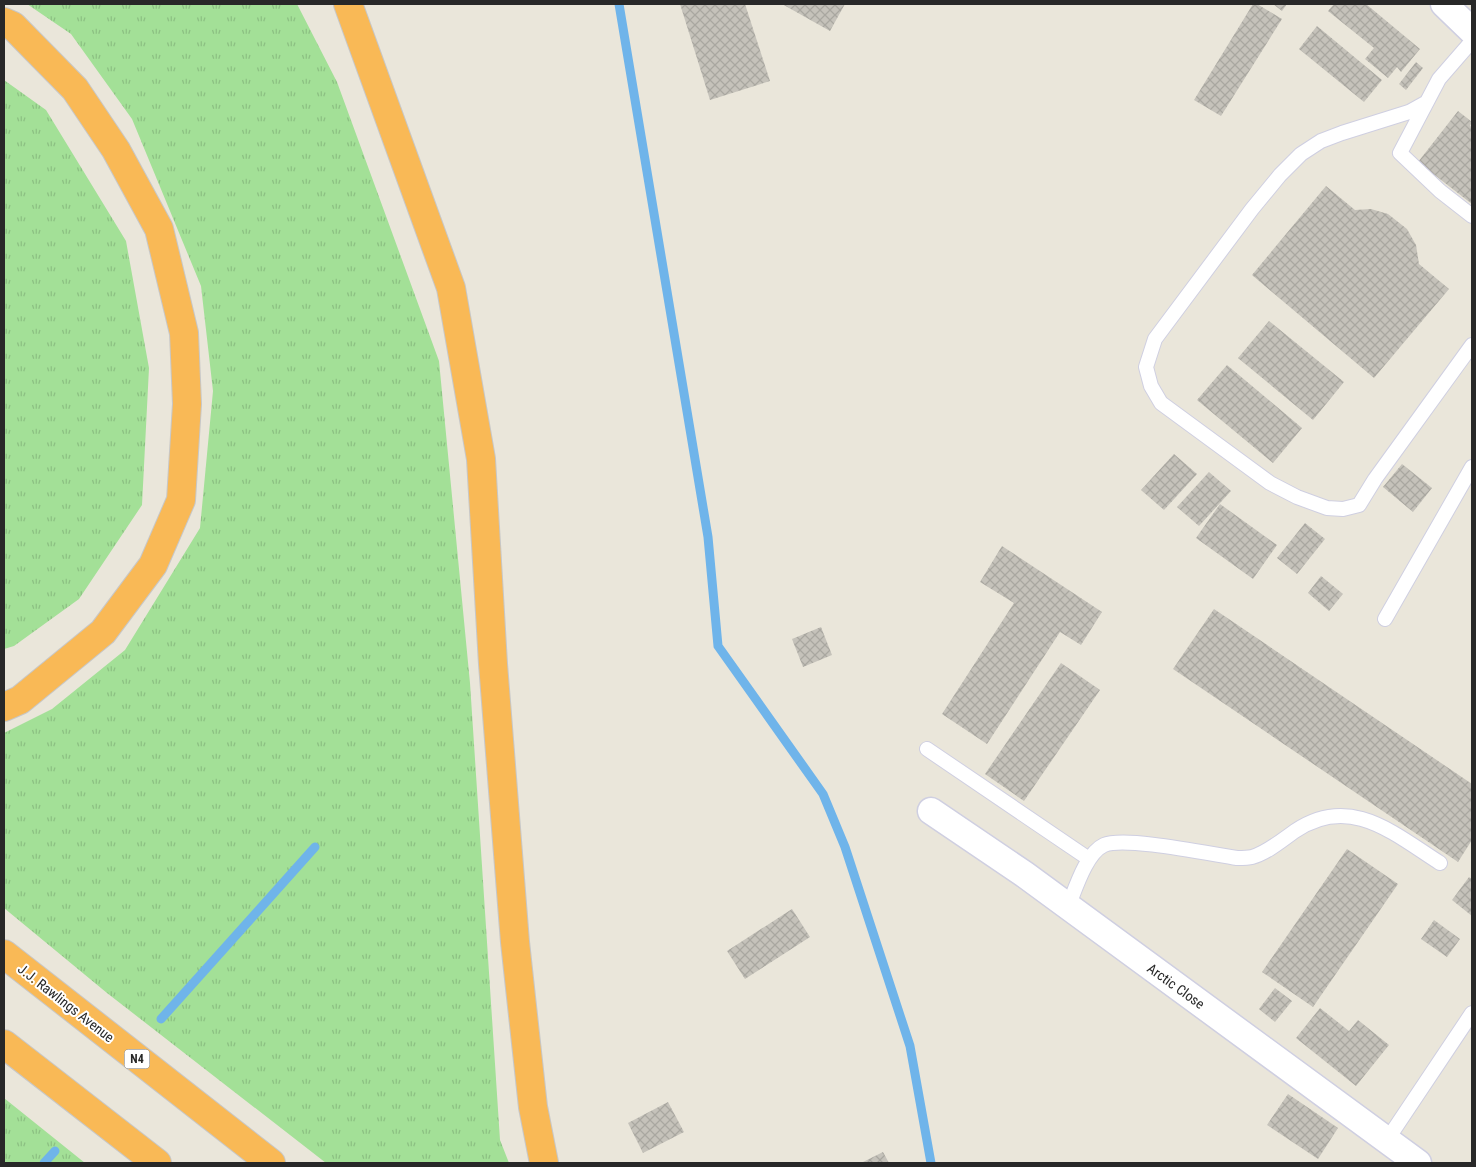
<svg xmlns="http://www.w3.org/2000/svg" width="1476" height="1167" font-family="'Roboto Condensed',sans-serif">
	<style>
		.grass { fill: url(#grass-tufts) }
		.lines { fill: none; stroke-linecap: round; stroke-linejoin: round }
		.stream { stroke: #6fb4ea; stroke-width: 9 }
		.building { fill: url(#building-cross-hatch) }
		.lane-casing { stroke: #cfcfe1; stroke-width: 16 }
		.street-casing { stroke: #cfcfe1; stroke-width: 29 }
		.highway-casing { stroke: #c7c7c7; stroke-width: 30 }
		.lane { stroke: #fff; stroke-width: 14 }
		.street { stroke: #fff; stroke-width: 26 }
		.highway { stroke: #f9b956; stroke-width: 28 }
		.labels { text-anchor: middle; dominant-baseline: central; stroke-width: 4; stroke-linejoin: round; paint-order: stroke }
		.shield { fill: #fff; stroke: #686868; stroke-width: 1 }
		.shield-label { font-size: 12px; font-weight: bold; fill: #282828 }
		.street-label { font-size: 14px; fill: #282828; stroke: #fff }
	</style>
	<defs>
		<pattern id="grass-tufts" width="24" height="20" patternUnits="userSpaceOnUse" patternTransform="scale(1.25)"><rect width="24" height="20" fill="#a3e097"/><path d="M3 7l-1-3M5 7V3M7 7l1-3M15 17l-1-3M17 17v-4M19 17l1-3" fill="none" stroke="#8cc082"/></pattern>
		<pattern id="building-cross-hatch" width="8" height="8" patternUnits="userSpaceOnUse" patternTransform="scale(1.25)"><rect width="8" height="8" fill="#c5c2ba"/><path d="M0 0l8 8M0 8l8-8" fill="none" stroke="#a9a7a0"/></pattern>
	</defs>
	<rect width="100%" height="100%" fill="#eae6da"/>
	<path class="grass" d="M 27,4 L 297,4 L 337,82 L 439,361 L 470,683 L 500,1140 L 509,1163 L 326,1163 L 107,993 L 4,908 L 4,733 L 52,709 L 125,650 L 200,528 L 213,391 L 201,286 L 132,119 L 71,34 Z
		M 4,80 L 46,110 L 126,241 L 149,368 L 142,505 L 79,599 L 14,646 L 4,649 Z
		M 4,1098 L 85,1163 L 4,1163 Z"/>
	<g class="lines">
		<path class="stream" d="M 619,4 L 708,537 L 718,646 L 823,794 L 845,847 L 910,1046 L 931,1163
			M 161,1019 L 315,847
			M 44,1163 L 55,1151"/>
	</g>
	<path class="building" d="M 680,4 L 745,4 L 770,81 L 710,100 Z
		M 782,4 L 845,4 L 830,31 Z
		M 1253,4 L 1257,4 L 1282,19 L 1221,116 L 1194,100 Z
		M 1273,4 L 1287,4 L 1282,11 Z
		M 1334,4 L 1366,4 L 1420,49 L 1401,72 L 1397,67 L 1388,78 L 1365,59 L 1374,48 L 1328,11 Z
		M 1317,26 L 1382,80 L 1364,102 L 1299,49 Z
		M 1416,62 L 1423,68 L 1406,90 L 1399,84 Z
		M 1458,111 L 1472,122 L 1470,126 L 1472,127 L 1472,204 L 1418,162 Z
		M 1326,186 L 1355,210 L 1371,209 L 1388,214 L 1407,229 L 1416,245 L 1419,264 L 1449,289 L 1374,378 L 1252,275 Z
		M 1269,321 L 1344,382 L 1313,420 L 1238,358 Z
		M 1227,365 L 1302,428 L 1273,463 L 1197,400 Z
		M 1174,454 L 1197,474 L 1164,510 L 1141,490 Z
		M 1402,464 L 1432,488 L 1413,512 L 1383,487 Z
		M 1209,472 L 1231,491 L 1199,526 L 1177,507 Z
		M 1220,504 L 1277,545 L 1253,579 L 1196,538 Z
		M 1305,523 L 1325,539 L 1297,574 L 1277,558 Z
		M 1002,546 L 1102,612 L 1081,645 L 1060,632 L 987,744 L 942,714 L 1014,603 L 980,582 Z
		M 1321,576 L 1343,594 L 1329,611 L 1308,593 Z
		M 1214,609 L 1472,784 L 1472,840 L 1458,862 L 1173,669 Z
		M 821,627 L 832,655 L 803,667 L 792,639 Z
		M 1061,663 L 1100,690 L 1024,801 L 985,774 Z
		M 1347,849 L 1398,884 L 1313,1007 L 1262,972 Z
		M 1469,877 L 1472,879 L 1472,916 L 1452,900 Z
		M 792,909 L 810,937 L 745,979 L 727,951 Z
		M 1434,920 L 1460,939 L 1447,957 L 1421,939 Z
		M 1275,988 L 1292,1001 L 1275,1022 L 1259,1009 Z
		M 1320,1008 L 1349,1031 L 1358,1020 L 1389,1045 L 1356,1086 L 1296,1038 Z
		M 1288,1094 L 1338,1128 L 1318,1159 L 1267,1125 Z
		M 668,1102 L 684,1132 L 643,1153 L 628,1123 Z
		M 883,1152 L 889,1163 L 861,1163 Z"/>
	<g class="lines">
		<g class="lane-casing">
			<path id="lane" d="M 1472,41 L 1439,79 L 1400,153 L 1440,191 L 1472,216
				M 1427,102 L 1409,112 L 1342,133 L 1321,141 L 1301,154 L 1280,175 L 1252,209 L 1155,339 L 1146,367 L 1151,386 L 1161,403 L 1270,483 L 1297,497 L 1327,508 L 1343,509 L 1359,505 L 1375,479 L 1472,345
				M 1385,619 L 1472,467
				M 927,749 L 1089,859
				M 1068,907 C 1075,890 1086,853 1104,845 C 1125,836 1210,854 1237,858 C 1242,858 1248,858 1252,857 C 1267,853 1282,840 1295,831 C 1350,794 1393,833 1440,863
				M 1387,1140 L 1472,1013"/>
		</g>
		<g class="street-casing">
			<path id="street" d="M 1444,4 L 1472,31
				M 931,811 L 1024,874 L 1418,1163"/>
		</g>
		<g class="highway-casing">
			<path id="highway" d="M 348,4 L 451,288 L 481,459 L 493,664 L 515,942 L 533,1107 L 544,1163
				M 4,22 L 13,26 L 75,89 L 116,150 L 159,229 L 184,333 L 187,404 L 181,500 L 153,565 L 103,632 L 20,700 L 4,707
				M 4,954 L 271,1163
				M 4,1044 L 157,1163"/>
		</g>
		<use href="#lane" class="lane"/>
		<use href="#street" class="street"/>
		<use href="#highway" class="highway"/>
	</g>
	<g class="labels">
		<rect class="shield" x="124.5" y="1049.5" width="25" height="19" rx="4"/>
		<g class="shield-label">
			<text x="137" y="1059">N4</text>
		</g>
		<g class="street-label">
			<text transform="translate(1176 986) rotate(36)">Arctic Close</text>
			<text transform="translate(66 1003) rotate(38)">J.J. Rawlings Avenue</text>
		</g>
	</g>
	<rect width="1476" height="1167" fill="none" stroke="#282828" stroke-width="10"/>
</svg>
